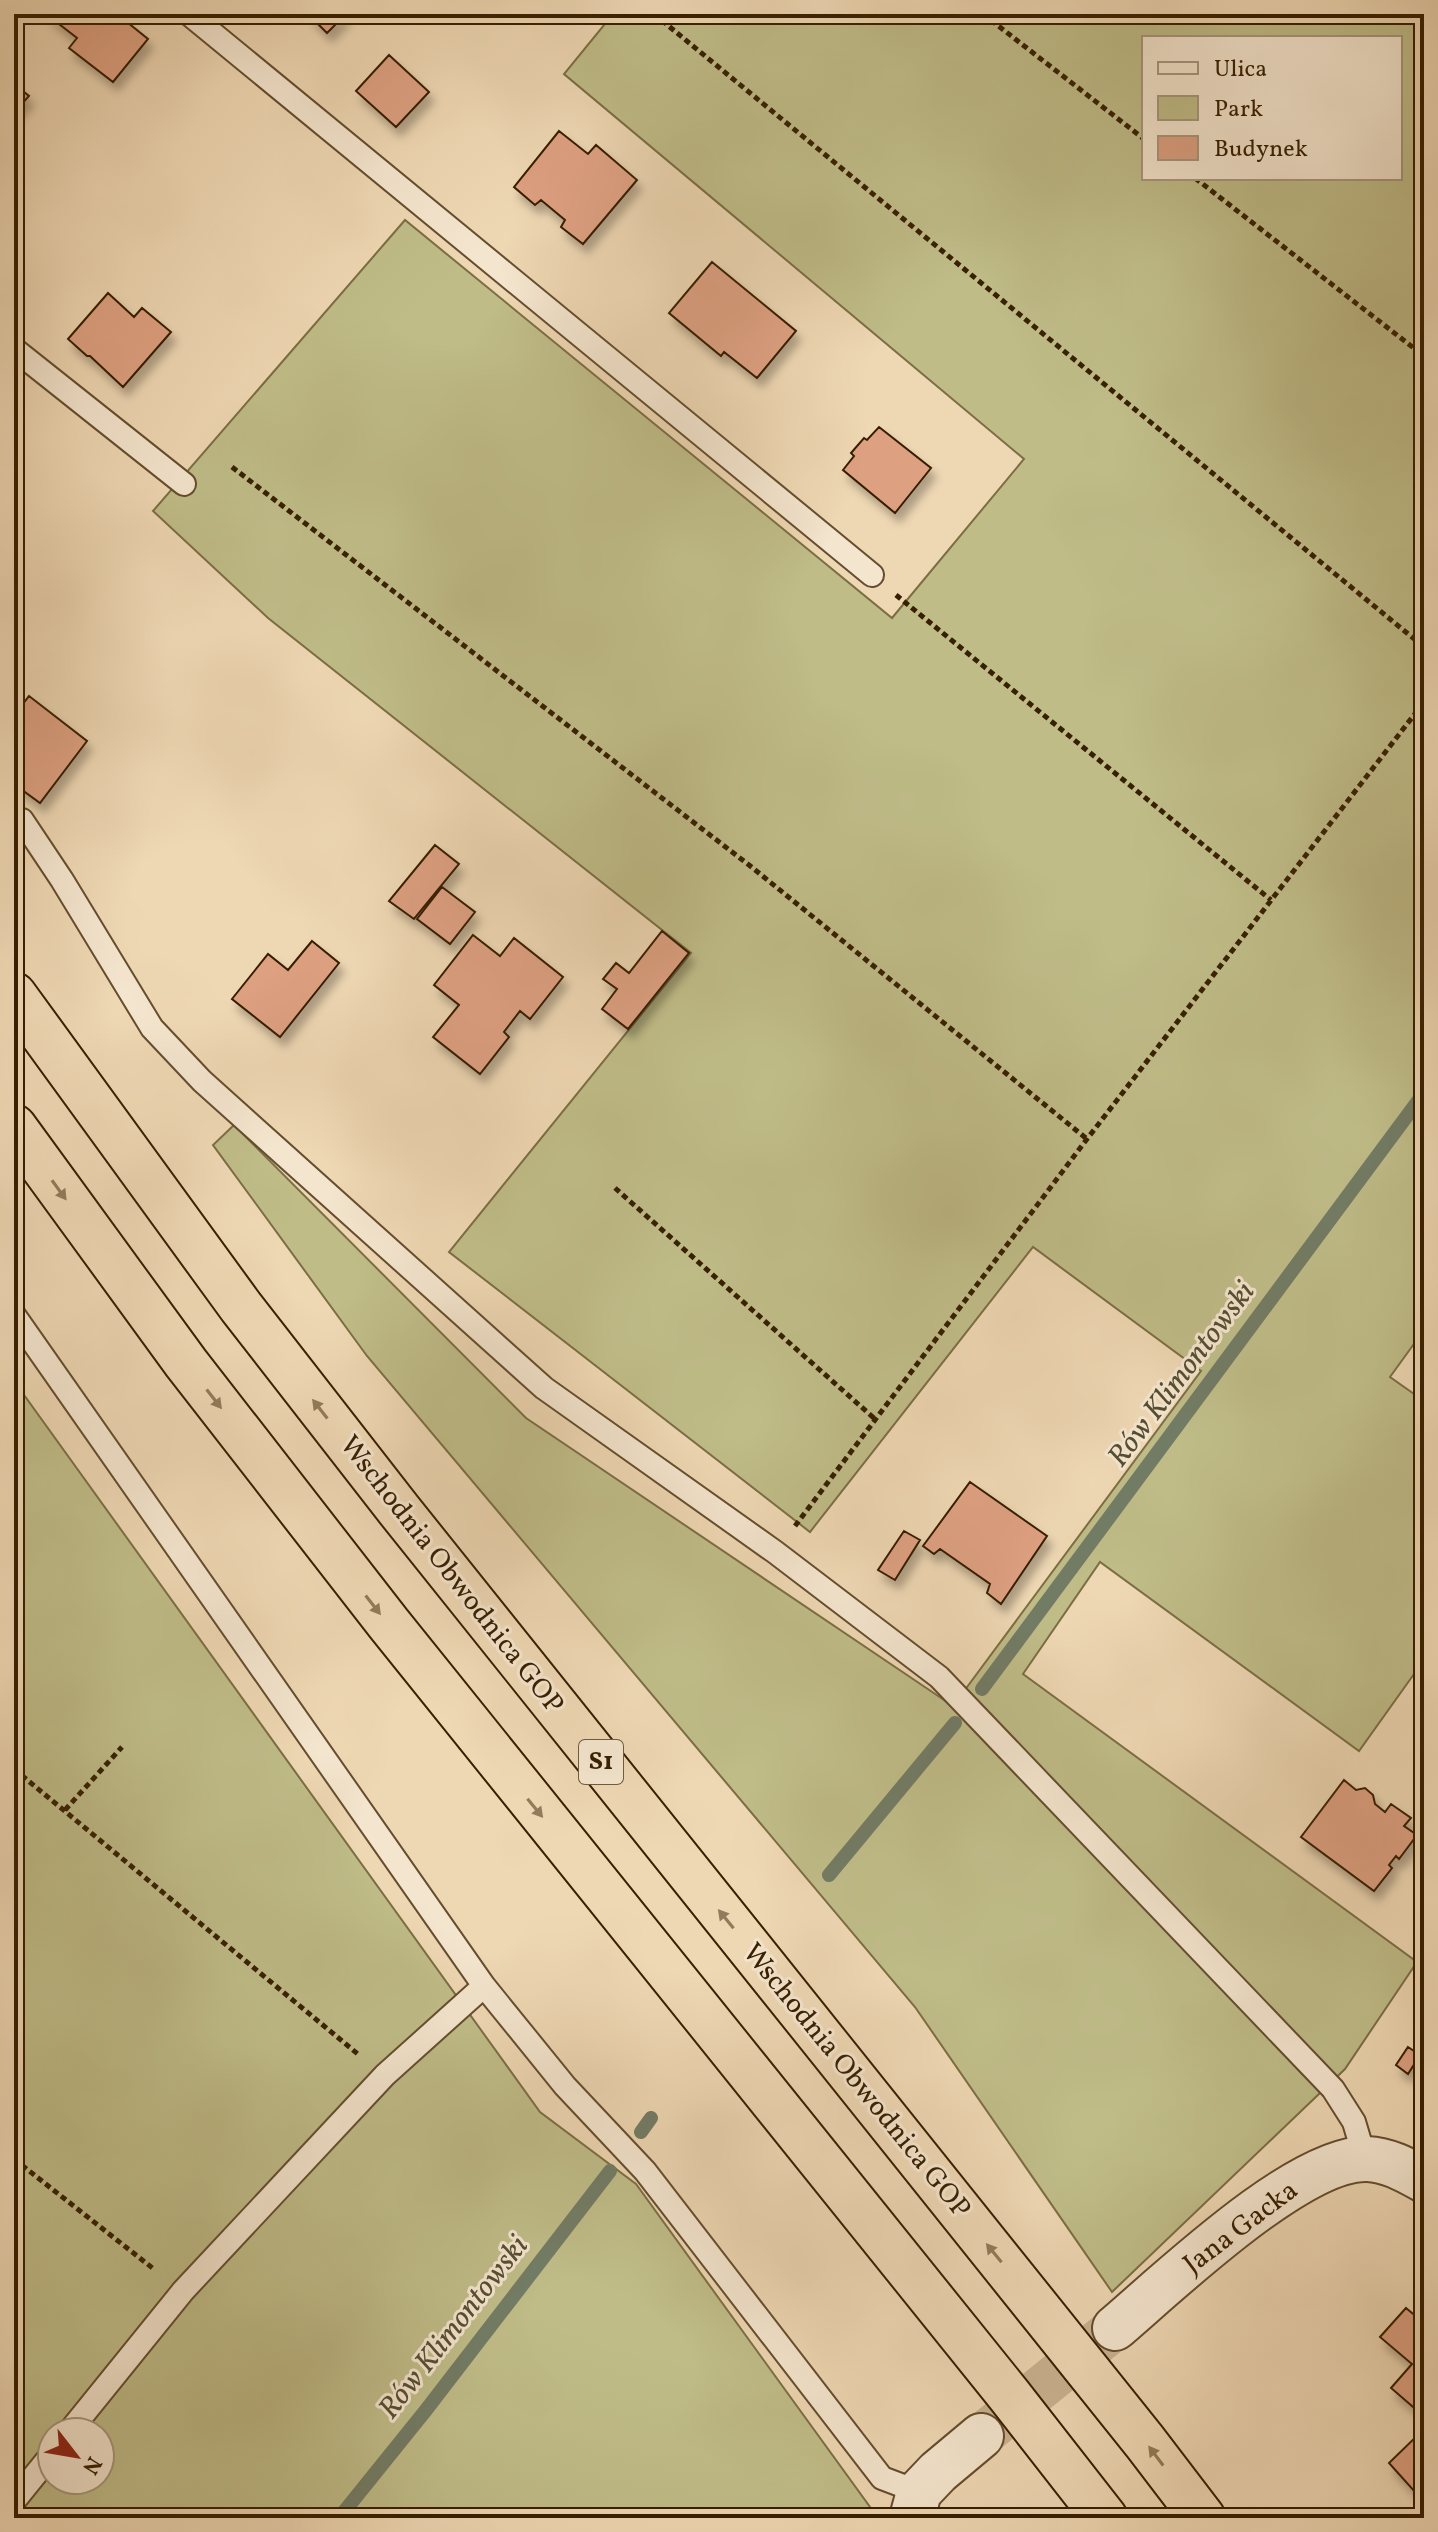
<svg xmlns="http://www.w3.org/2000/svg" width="1438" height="2532" font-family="Vollkorn,serif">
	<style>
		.green { fill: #bfbc88; stroke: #7b6e44; stroke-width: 2; fill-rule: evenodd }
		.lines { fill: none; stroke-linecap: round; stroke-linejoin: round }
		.stream { stroke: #727c65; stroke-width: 14 }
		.building { fill: #dda081; stroke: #371f00; stroke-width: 2; filter: url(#shadow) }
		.minor-tunnel { stroke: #c9b28f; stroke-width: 44; stroke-dasharray: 44 22; stroke-linecap: butt }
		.service-casing { stroke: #654d2d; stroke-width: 26 }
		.minor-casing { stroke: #654d2d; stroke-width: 48 }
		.motorway-casing { stroke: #371f00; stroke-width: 48 }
		.path { stroke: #371f00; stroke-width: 5; stroke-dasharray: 6 4; stroke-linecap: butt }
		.service { stroke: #f4e5ce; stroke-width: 22 }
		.minor { stroke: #f4e5ce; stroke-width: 44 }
		.motorway { stroke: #eed7b3; stroke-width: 44 }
		.oneway { fill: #927b5a }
		.labels { text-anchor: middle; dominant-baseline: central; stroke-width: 6; stroke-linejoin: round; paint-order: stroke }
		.shield { fill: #f4e5ce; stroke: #705a3e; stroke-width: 2 }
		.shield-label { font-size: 26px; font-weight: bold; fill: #371f00 }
		.street-label { font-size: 28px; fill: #371f00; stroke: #f4e5ce }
		.water-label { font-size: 30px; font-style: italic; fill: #554e33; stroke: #f4e5ce }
	</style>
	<defs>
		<filter id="shadow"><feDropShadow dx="5" dy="9" stdDeviation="4" flood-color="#0004"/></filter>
	</defs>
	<rect width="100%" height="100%" fill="#eed7b3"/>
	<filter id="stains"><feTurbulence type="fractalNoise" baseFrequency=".0025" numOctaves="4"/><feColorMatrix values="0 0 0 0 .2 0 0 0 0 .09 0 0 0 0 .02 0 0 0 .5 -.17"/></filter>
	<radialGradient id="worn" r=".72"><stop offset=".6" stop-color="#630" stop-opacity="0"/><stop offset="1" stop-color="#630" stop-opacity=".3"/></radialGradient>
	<path class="green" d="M 613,14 L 1424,14 L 1424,1330 L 1390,1377 L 1424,1401 L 1424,1660 L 1359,1751 L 1100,1562 L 1023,1674 L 1417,1962 L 1345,2069 L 1112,2292 L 915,2007 L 367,1356 L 213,1145 L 234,1125 L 526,1418 L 953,1706 L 1201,1371 L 1033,1247 L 810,1532 L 449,1252 L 691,953 L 268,618 L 153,511 L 405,220 L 892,618 L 1024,459 L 564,74 ZM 1144,38 L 1400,38 L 1400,178 L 1144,178 Z
		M 14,1381 L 540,2112 L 636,2184 L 878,2518 L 14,2518 ZM 52,2432 L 100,2432 L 100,2480 L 52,2480 Z"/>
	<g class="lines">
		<path class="stream" d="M 982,1689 L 1424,1093
			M 829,1875 L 955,1723
			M 641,2132 L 651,2118
			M 339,2518 L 426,2410 L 610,2171"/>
	</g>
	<path class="building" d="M 46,14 L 117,14 L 148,39 L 113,82 L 69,48 L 77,38 Z
		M 308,14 L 346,14 L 327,33 Z
		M 389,55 L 429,92 L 396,127 L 356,91 Z
		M 14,84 L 29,96 L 14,113 Z
		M 559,131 L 588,154 L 596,145 L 637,180 L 583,244 L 561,227 L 565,220 L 541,200 L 535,205 L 514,187 Z
		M 712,262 L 796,331 L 757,378 L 724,352 L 721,356 L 669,313 Z
		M 108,293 L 134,317 L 142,308 L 171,332 L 123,387 L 90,356 L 87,356 L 68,339 Z
		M 879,427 L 931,468 L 895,513 L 843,470 L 854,456 L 851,453 L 864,438 L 867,440 Z
		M 29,696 L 87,741 L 40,803 L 14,784 L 14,716 Z
		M 435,845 L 459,864 L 414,919 L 389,901 Z
		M 442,887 L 475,912 L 450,944 L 417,919 Z
		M 662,931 L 689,953 L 628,1029 L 602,1009 L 617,989 L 603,979 L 616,963 L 629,973 Z
		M 473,935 L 500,956 L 514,938 L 563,977 L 530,1019 L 520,1011 L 504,1032 L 509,1037 L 480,1074 L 433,1037 L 459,1005 L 434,985 Z
		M 312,941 L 339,963 L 280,1037 L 232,999 L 268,954 L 288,970 Z
		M 970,1482 L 1047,1536 L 1001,1604 L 987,1593 L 990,1584 L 940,1549 L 934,1554 L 923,1546 Z
		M 904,1531 L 920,1540 L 895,1580 L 878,1570 Z
		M 1424,1652 L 1424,1672 L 1415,1667 Z
		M 1344,1780 L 1356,1790 L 1365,1788 L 1373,1795 L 1375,1804 L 1385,1812 L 1391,1804 L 1411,1818 L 1404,1826 L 1417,1835 L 1399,1859 L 1396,1856 L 1389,1865 L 1392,1868 L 1374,1891 L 1301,1837 Z
		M 1408,2047 L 1420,2055 L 1408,2074 L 1396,2065 Z
		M 1406,2308 L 1424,2323 L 1424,2406 L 1419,2412 L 1391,2388 L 1412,2364 L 1380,2337 Z
		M 1424,2429 L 1424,2502 L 1389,2463 Z"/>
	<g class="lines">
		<path class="minor-tunnel" d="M 981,2436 L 1115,2328"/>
		<g class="service-casing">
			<path id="service" d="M 189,14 L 872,575
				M 14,349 L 184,484
				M 22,820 L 62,880 L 152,1028 L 202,1081 L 544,1388 L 775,1552 L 939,1677 L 1333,2089 L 1354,2122 L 1365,2159
				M 14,1315 L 484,1986 L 565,2086 L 645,2171 L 882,2478 L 919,2492
				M 69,2432 L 183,2291 L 385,2075 L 484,1986
				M 14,2501 L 52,2454"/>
		</g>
		<g class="minor-casing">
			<path id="minor" d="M 1115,2328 C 1168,2283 1299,2157 1367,2159 C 1389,2160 1406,2170 1424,2180
				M 912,2518 L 919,2492 L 938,2472 L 981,2436"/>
		</g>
		<g class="motorway-casing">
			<path id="motorway" d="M 14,995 L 241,1307 L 399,1510 L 1145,2442 L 1203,2518
				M 14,1127 L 186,1363 L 389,1624 L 1009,2395 L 1105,2518"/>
		</g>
		<path class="path" d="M 654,14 L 1424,647
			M 983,14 L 1144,139
			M 1195,178 L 1424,356
			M 232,467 L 749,865 L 1087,1139
			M 896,595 L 1271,900
			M 615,1188 L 875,1419
			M 795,1526 L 1087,1139 L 1424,702
			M 14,1769 L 359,2055
			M 65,1810 L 122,1747
			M 14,2159 L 155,2270"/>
		<use href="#service" class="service"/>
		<use href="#minor" class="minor"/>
		<use href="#motorway" class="motorway"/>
	</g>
	<defs><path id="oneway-solid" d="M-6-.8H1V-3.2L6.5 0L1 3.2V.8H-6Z" transform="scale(2)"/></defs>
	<g class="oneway">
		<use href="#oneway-solid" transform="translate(59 1190) rotate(54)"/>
		<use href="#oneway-solid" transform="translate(214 1399) rotate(52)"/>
		<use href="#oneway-solid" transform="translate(320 1409) rotate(-128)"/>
		<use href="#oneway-solid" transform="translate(373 1605) rotate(52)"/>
		<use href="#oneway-solid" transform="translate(535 1808) rotate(51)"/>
		<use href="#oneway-solid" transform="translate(726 1919) rotate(-129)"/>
		<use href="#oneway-solid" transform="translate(994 2253) rotate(-129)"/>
		<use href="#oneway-solid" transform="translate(1156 2456) rotate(-127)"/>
	</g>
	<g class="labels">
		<rect class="shield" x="579" y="1740" width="44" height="44" rx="6"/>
		<g class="shield-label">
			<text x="601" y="1762">S1</text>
		</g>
		<g class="street-label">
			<text transform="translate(451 1575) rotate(52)">Wschodnia Obwodnica GOP</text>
			<text transform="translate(856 2081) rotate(51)">Wschodnia Obwodnica GOP</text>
			<text transform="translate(1241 2228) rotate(-37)">Jana Gacka</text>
		</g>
		<g class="water-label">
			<text transform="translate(1182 1375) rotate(-53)">Rów Klimontowski</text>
			<text transform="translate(454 2328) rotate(-52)">Rów Klimontowski</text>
		</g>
	</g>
	<rect width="1438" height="2532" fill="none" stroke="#eed7b3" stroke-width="48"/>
	<rect x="16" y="16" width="1406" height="2500" fill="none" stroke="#371f00" stroke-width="4"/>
	<rect x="24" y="24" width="1390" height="2484" fill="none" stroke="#371f00" stroke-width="2"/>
	<rect x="1142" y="36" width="260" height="144" fill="#f4e5ce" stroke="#a8967c" stroke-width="2"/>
	<rect x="1158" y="62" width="40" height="12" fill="#f4e5ce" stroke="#a8967c" stroke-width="2"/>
	<text x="1214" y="76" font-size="24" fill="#371f00">Ulica</text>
	<rect x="1158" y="96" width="40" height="24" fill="#bfbc88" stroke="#a8967c" stroke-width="2"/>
	<text x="1214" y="116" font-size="24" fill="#371f00">Park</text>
	<rect x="1158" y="136" width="40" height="24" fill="#dda081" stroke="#a8967c" stroke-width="2"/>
	<text x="1214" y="156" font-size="24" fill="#371f00">Budynek</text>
	<g transform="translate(76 2456) rotate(121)"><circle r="38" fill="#f4e5ce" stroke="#a8967c" stroke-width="2"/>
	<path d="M0-6L14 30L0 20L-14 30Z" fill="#8f2418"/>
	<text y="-12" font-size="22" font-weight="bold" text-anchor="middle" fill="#371f00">N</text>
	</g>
	<rect width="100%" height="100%" filter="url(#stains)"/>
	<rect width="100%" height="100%" fill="url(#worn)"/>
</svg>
